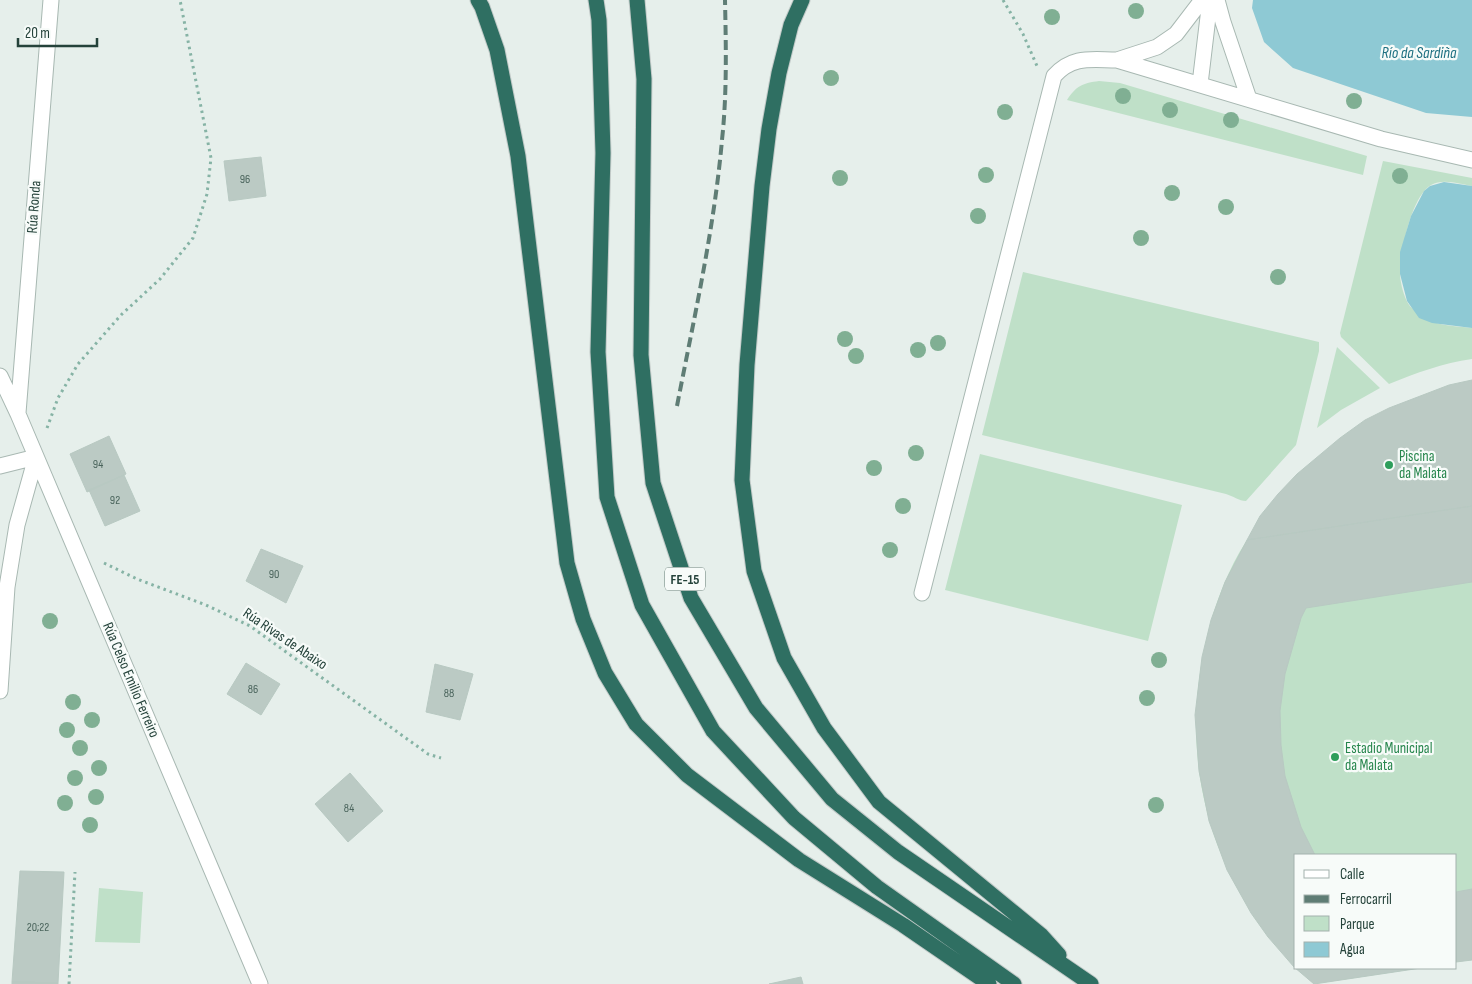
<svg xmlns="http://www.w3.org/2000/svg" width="1472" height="984" font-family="'Sofia Sans Condensed',sans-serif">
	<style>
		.green { fill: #bfe0c8 }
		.water { fill: #8ec9d4 }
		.building { fill: #bbcac4; stroke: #b8c9c2 }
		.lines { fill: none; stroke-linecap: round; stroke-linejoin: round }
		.minor-casing { stroke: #a8b8b2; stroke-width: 17 }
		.highway-casing { stroke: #c2cac8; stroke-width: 17 }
		.path { stroke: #86b3a5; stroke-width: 3; stroke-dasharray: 2.5 4; stroke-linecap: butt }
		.minor { stroke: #fff; stroke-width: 15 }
		.highway { stroke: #2f6f62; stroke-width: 15 }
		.rail { stroke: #5f7d75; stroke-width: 4; stroke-dasharray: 10 5; stroke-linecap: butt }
		.tree { fill: #80af93 }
		.leisure-dot { fill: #2e9e5b; stroke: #f7fbf9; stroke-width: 2 }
		.labels { text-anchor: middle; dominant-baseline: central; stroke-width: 4.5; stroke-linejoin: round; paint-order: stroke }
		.number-label { font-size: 12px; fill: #4a645c }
		.shield { fill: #f7fbf9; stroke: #637a73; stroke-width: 1 }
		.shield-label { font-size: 14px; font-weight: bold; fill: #24423a }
		.street-label { font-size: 15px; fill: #24423a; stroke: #f7fbf9 }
		.leisure-label { font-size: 15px; fill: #27864d; stroke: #f7fbf9; text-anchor: start }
		.water-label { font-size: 16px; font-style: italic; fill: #1c6f80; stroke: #f7fbf9 }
	</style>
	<rect width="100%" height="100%" fill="#e6efeb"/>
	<path class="green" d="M 1099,81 L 1120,83 L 1367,156 L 1363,175 L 1067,100 C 1076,86 1083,83 1099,81 Z
		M 1383,161 L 1472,178 L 1472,186 C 1460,184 1443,178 1431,185 C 1411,197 1401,250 1400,273 C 1400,283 1405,302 1412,308 C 1432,327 1447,325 1472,328 L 1472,359 C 1443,363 1416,373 1389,384 L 1341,337 L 1340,333 Z
		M 1023,272 L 1319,342 L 1319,351 L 1296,445 L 1246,501 C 1239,501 1233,496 1226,494 L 982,435 Z
		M 1337,347 L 1380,388 L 1341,410 L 1317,428 Z
		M 980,454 L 1182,505 L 1148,641 L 945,590 Z
		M 1472,506 L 1472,960 L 1456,962 L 1456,855 L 1296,855 L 1296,968 L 1421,968 L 1314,984 C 1214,895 1175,767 1207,637 C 1215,603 1228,569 1247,540 Z
		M 99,888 L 143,892 L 140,943 L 95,942 Z"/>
	<path class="water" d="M 1253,0 L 1472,0 L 1472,117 L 1426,113 L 1293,68 L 1264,42 L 1252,8 Z
		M 1444,182 L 1472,186 L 1472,328 L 1432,323 L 1419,318 L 1407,301 L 1400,274 L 1400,252 L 1411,216 L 1424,191 L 1430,186 Z"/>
	<path class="building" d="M 261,157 L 266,196 L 229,201 L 224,161 Z
		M 1472,380 L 1472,506 L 1247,540 L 1260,516 L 1278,494 L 1297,474 L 1340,438 L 1365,420 L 1389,408 L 1449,385 Z
		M 109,436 L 126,474 L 87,492 L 70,454 Z
		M 124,475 L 140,511 L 105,526 L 89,490 Z
		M 1472,506 L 1472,582 L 1306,608 L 1301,618 L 1285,674 L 1280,711 L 1281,745 L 1285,776 L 1301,827 L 1315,855 L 1296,855 L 1296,968 L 1421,968 L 1314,984 L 1294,967 L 1268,937 L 1251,913 L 1227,870 L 1209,821 L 1199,771 L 1195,715 L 1202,657 L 1211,620 L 1225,582 L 1247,540 Z
		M 261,549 L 303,566 L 286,603 L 246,581 Z
		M 246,663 L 280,684 L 261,715 L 227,694 Z
		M 435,664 L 473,674 L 460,720 L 426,712 Z
		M 350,773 L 383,811 L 348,842 L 315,804 Z
		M 20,871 L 64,872 L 58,983 L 12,982 Z
		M 1472,889 L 1472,960 L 1456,962 L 1456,892 Z
		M 801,977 L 803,984 L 769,984 Z
		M 12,982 L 58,983 L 58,984 L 12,984 Z"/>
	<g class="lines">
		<g class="minor-casing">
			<path id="minor" d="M 1217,0 L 1223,22 L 1249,99
				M 1117,60 L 1157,47 L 1176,34 L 1202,0
				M 1200,84 L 1210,0
				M 0,376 L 18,414 L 260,984
				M 18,413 L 51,0
				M 0,466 L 36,457 L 17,525 L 7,587 L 0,691
				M 922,593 L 1054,76 C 1073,55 1092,60 1117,60 L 1381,139 L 1472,160"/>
		</g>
		<g class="highway-casing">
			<path id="highway" d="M 478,0 L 482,7 L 497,50 L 518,156 L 567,563 L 583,619 L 605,673 L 636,724 L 687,775 L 799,860 L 903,925 L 989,984
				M 596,0 L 599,20 L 603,153 L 598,352 L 607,497 L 642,605 L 713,731 L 794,818 L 877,887 L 1014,984
				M 637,0 L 644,79 L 641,355 L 653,483 L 691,598 L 756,708 L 832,799 L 898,852 L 1091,984
				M 802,0 L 791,25 L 779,73 L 769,129 L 762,186 L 747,365 L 742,480 L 754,571 L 784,658 L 824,728 L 879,802 L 1041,935 L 1059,955"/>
		</g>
		<path class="path" d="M 1003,0 L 1023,34 L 1037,66
			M 47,428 L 58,398 L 78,364 L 121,315 L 160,279 L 193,238 L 207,194 L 211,158 L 180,0
			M 104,563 L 137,579 L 206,605 L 250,626 L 428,754 L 441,758
			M 69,984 L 75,872"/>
		<use href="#minor" class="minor"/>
		<use href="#highway" class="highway"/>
		<path class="rail" d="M 677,406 C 694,318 714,230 722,140 C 727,94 726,47 725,0"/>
	</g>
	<g class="tree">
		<circle cx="1136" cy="11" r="8"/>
		<circle cx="1052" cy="17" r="8"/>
		<circle cx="831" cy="78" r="8"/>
		<circle cx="1123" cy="96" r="8"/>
		<circle cx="1354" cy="101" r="8"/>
		<circle cx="1170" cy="110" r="8"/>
		<circle cx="1005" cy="112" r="8"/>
		<circle cx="1231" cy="120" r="8"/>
		<circle cx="986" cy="175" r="8"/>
		<circle cx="1400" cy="176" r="8"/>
		<circle cx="840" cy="178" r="8"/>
		<circle cx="1172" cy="193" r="8"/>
		<circle cx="1226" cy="207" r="8"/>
		<circle cx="978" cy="216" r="8"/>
		<circle cx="1141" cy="238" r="8"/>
		<circle cx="1278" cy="277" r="8"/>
		<circle cx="845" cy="339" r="8"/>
		<circle cx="938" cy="343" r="8"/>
		<circle cx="918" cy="350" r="8"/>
		<circle cx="856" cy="356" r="8"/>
		<circle cx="916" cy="453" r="8"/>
		<circle cx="874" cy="468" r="8"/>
		<circle cx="903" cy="506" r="8"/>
		<circle cx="890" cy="550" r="8"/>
		<circle cx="50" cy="621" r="8"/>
		<circle cx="1159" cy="660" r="8"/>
		<circle cx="1147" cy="698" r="8"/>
		<circle cx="73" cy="702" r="8"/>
		<circle cx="92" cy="720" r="8"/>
		<circle cx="67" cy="730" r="8"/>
		<circle cx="80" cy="748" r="8"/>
		<circle cx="99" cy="768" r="8"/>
		<circle cx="75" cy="778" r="8"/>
		<circle cx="96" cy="797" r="8"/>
		<circle cx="65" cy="803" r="8"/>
		<circle cx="1156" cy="805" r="8"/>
		<circle cx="90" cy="825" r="8"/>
	</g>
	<g class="leisure-dot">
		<circle cx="1389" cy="465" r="5"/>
		<circle cx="1335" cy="757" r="5"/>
	</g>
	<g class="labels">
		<g class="number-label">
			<text x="245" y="179">96</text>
			<text x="98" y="464">94</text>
			<text x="115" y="500">92</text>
			<text x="274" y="574">90</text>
			<text x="253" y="689">86</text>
			<text x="449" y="693">88</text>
			<text x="349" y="808">84</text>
			<text x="38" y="927">20;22</text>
		</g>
		<rect class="shield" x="665" y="567.5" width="40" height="23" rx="4"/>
		<g class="shield-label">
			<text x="685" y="579">FE-15</text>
		</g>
		<g class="street-label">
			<text transform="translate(34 207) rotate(-86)">Rúa Ronda</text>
			<text transform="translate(285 639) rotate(34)">Rúa Rivas de Abaixo</text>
			<text transform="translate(131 680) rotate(67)">Rúa Celso Emilio Ferreiro</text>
		</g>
		<g class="leisure-label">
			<text x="1399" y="456">Piscina<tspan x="1399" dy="17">da Malata</tspan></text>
			<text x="1345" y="748">Estadio Municipal<tspan x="1345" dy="17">da Malata</tspan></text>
		</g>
		<g class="water-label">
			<text x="1419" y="53">Río da Sardiña</text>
		</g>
	</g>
	<rect x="1294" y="854" width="162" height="115" fill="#f7fbf9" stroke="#a3b1ad"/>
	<rect x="1304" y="870" width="25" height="8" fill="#ffffff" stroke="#a3b1ad"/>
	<text x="1340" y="879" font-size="15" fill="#24423a">Calle</text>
	<rect x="1304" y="895" width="25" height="8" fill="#5f7d75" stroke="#a3b1ad"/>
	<text x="1340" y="904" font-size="15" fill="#24423a">Ferrocarril</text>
	<rect x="1304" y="916" width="25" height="15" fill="#bfe0c8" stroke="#a3b1ad"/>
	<text x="1340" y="929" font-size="15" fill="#24423a">Parque</text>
	<rect x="1304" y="942" width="25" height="15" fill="#8ec9d4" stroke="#a3b1ad"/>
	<text x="1340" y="954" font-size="15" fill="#24423a">Agua</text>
	<path d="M18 38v8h79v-8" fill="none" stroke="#24423a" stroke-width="2.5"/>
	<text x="25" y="38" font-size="15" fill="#24423a" stroke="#f7fbf9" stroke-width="4" paint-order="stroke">20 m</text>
</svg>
